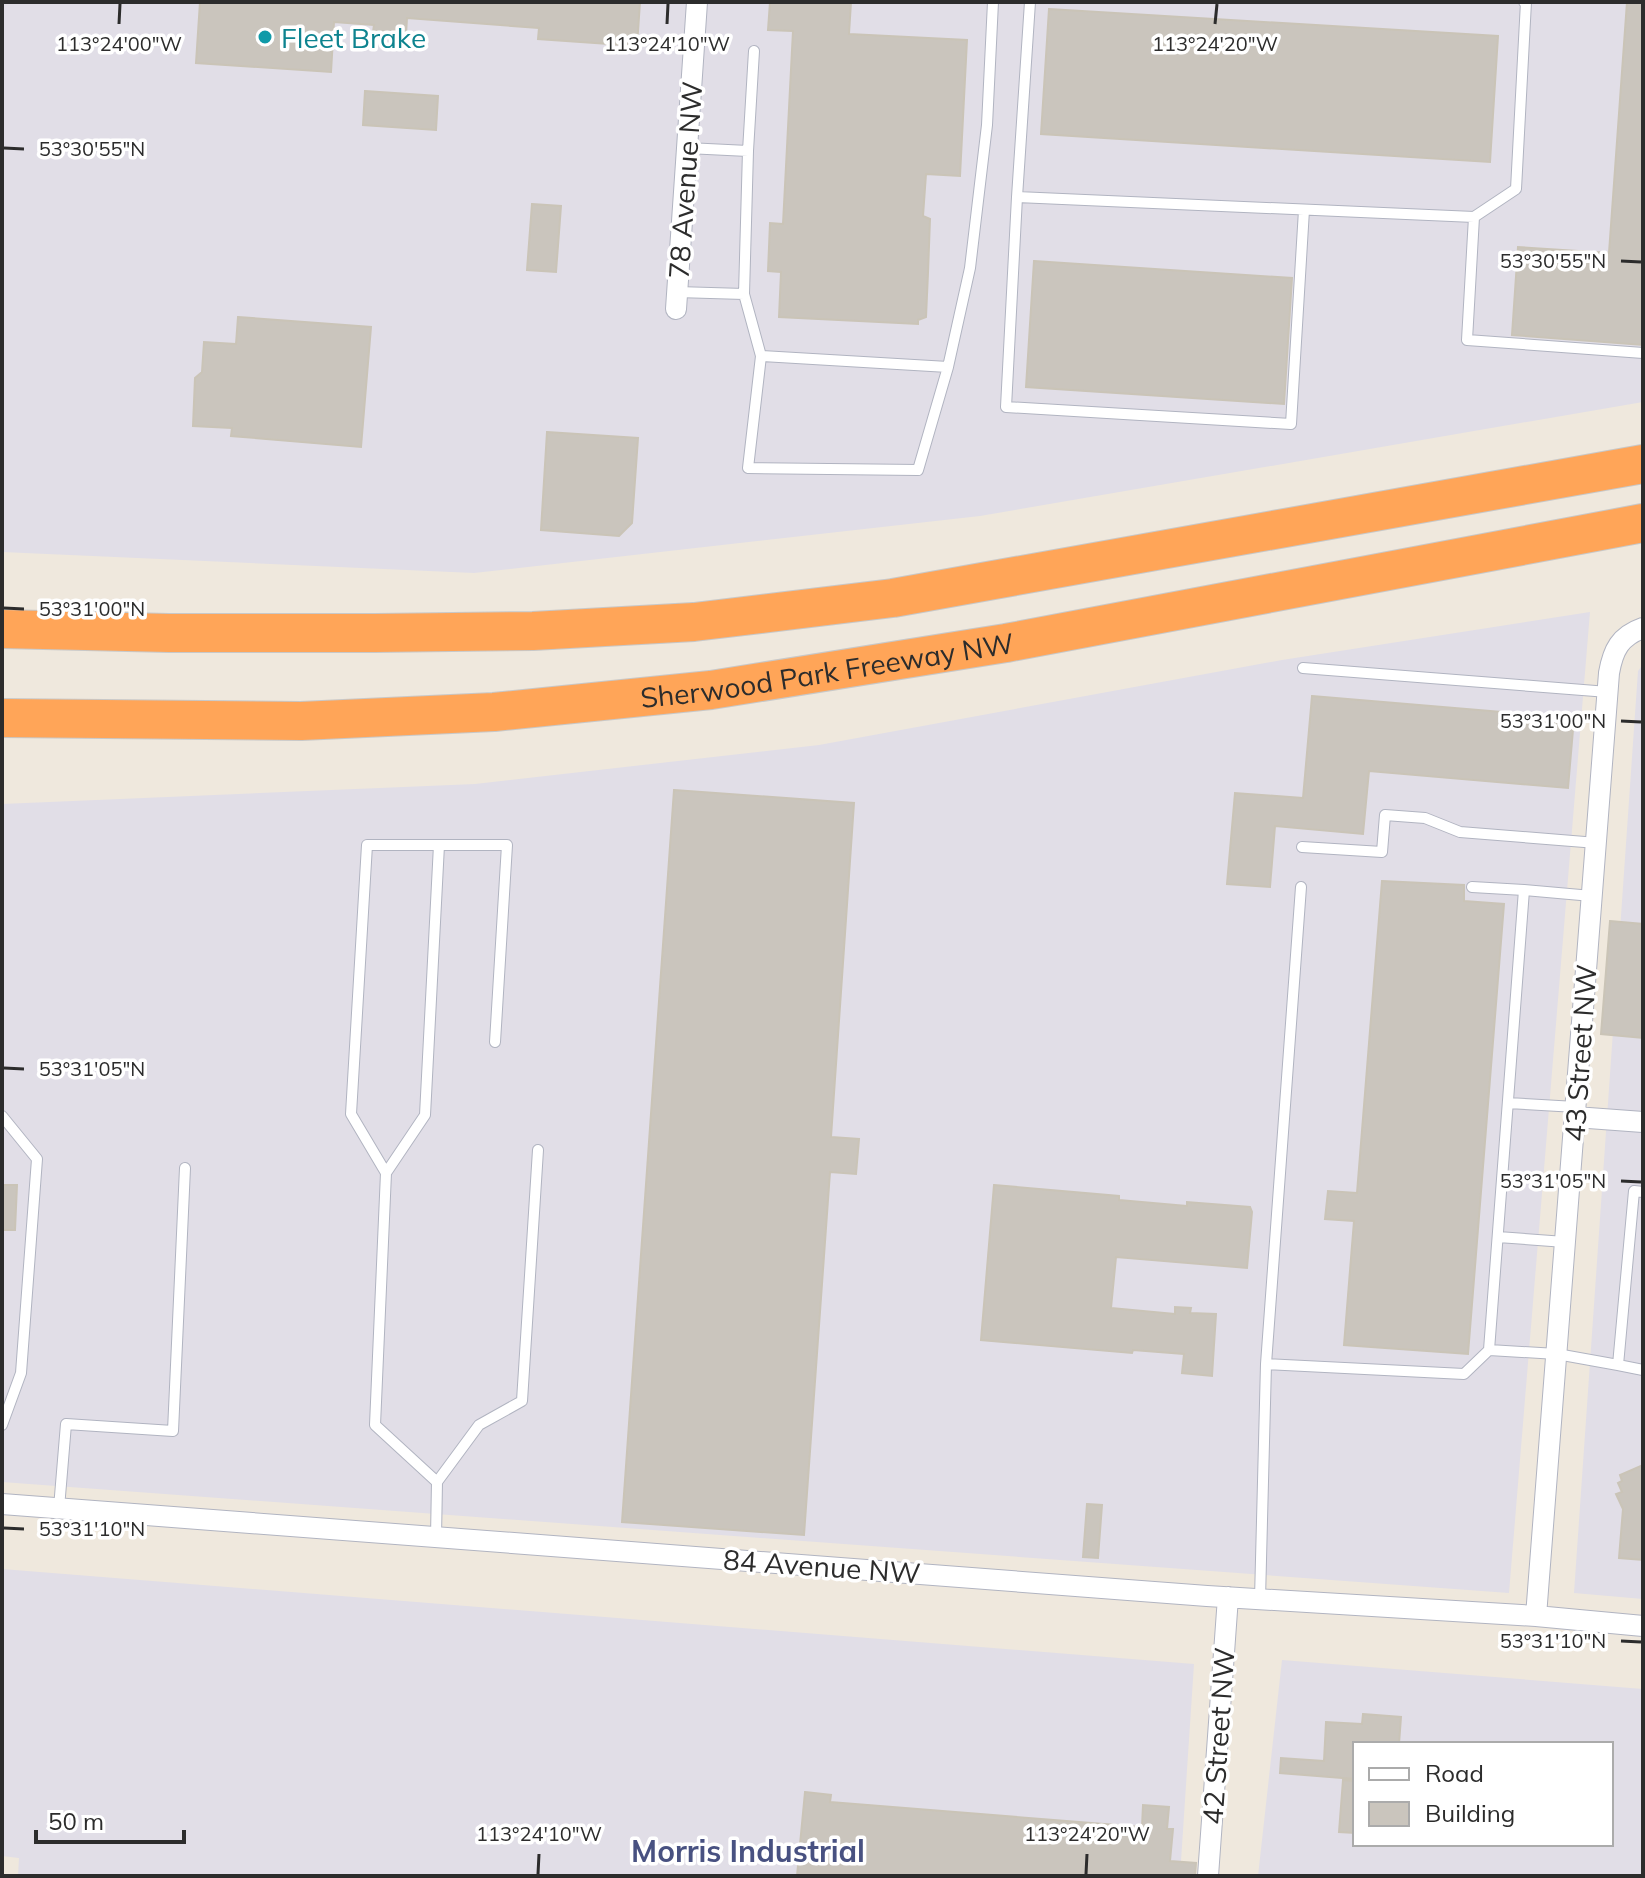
<svg xmlns="http://www.w3.org/2000/svg" width="1645" height="1878" font-family="Mulish,sans-serif">
	<style>
		.industrial { fill: #e1dee7; fill-rule: evenodd }
		.building { fill: #cac5bd; stroke: #cac4b7; stroke-width: 2 }
		.lines { fill: none; stroke-linecap: round; stroke-linejoin: round }
		.service-casing { stroke: #b1b4c1; stroke-width: 12 }
		.minor-casing { stroke: #b1b4c1; stroke-width: 22 }
		.motorway-casing { stroke: #c8c8c8; stroke-width: 40 }
		.service { stroke: #fff; stroke-width: 10 }
		.minor { stroke: #fff; stroke-width: 20 }
		.motorway { stroke: #ffa558; stroke-width: 38 }
		.ticks { fill: none; stroke: #2c2c2c; stroke-width: 3 }
		.culture-dot { fill: #0f9aa8; stroke: #fff; stroke-width: 3 }
		.labels { text-anchor: middle; dominant-baseline: central; stroke-width: 7; stroke-linejoin: round; paint-order: stroke }
		.culture-label { font-size: 28px; fill: #0d838f; stroke: #fff; text-anchor: start }
		.street-label { font-size: 28px; fill: #2c2c2c; stroke: #fff }
		.neighbourhood-label { font-size: 30px; font-weight: bold; fill: #485181; stroke: #fff }
		.ticks-label { font-size: 20px; text-anchor: middle; fill: #2c2c2c; stroke: #fff; stroke-width: 7; stroke-linejoin: round; paint-order: stroke }
	</style>
	<rect width="100%" height="100%" fill="#efe8dd"/>
	<path class="industrial" d="M 2,2 L 1643,2 L 1643,402 L 980,516 L 474,573 L 2,552 Z
		M 1590,612 L 1509,1593 L 2,1482 L 2,804 L 475,784 L 819,745 L 1282,660 Z
		M 1643,664 L 1643,1599 L 1574,1593 L 1638,671 Z
		M 2,1569 L 1194,1664 L 1180,1876 L 18,1876 L 19,1858 L 2,1856 Z
		M 1282,1660 L 1643,1689 L 1643,1876 L 1258,1876 ZM 1355,1744 L 1611,1744 L 1611,1844 L 1355,1844 Z"/>
	<path class="building" d="M 200,2 L 640,2 L 637,46 L 538,39 L 539,28 L 407,18 L 406,35 L 373,32 L 374,25 L 334,22 L 331,72 L 196,63 Z
		M 770,2 L 851,2 L 849,34 L 967,40 L 960,176 L 926,174 L 923,216 L 930,219 L 928,273 L 926,317 L 918,320 L 918,324 L 779,317 L 781,272 L 768,271 L 770,223 L 783,224 L 793,31 L 768,30 Z
		M 1627,2 L 1643,2 L 1643,345 L 1512,335 L 1518,247 L 1609,253 Z
		M 1049,9 L 1498,36 L 1490,162 L 1041,134 Z
		M 365,91 L 438,96 L 436,130 L 363,125 Z
		M 532,204 L 561,206 L 556,272 L 527,270 Z
		M 1034,261 L 1292,278 L 1284,404 L 1026,387 Z
		M 238,317 L 371,327 L 361,447 L 231,436 L 232,428 L 193,426 L 195,378 L 202,372 L 204,342 L 236,344 Z
		M 547,432 L 638,438 L 632,523 L 619,536 L 541,530 Z
		M 1312,696 L 1574,718 L 1568,788 L 1369,771 L 1363,834 L 1275,826 L 1270,887 L 1227,884 L 1235,793 L 1303,798 Z
		M 674,790 L 854,803 L 831,1137 L 859,1139 L 856,1174 L 830,1172 L 804,1535 L 622,1522 Z
		M 1382,881 L 1464,885 L 1464,901 L 1504,904 L 1468,1354 L 1344,1345 L 1354,1221 L 1325,1219 L 1328,1191 L 1357,1193 Z
		M 1610,921 L 1643,924 L 1643,1038 L 1601,1034 Z
		M 2,1185 L 17,1185 L 15,1230 L 2,1230 Z
		M 994,1185 L 1119,1196 L 1119,1200 L 1187,1206 L 1187,1202 L 1250,1207 L 1252,1212 L 1247,1268 L 1116,1257 L 1111,1308 L 1175,1314 L 1175,1307 L 1191,1308 L 1190,1313 L 1216,1314 L 1212,1376 L 1182,1373 L 1184,1354 L 1133,1350 L 1132,1353 L 981,1340 Z
		M 1643,1465 L 1643,1560 L 1619,1558 L 1623,1509 L 1616,1494 L 1622,1492 L 1618,1483 L 1622,1481 L 1620,1475 Z
		M 1087,1504 L 1102,1505 L 1098,1558 L 1083,1557 Z
		M 1363,1714 L 1401,1717 L 1399,1744 L 1355,1744 L 1355,1779 L 1280,1773 L 1281,1758 L 1324,1761 L 1326,1722 L 1362,1724 Z
		M 1343,1780 L 1355,1781 L 1355,1833 L 1339,1832 Z
		M 805,1792 L 831,1795 L 830,1802 L 1142,1827 L 1143,1805 L 1169,1807 L 1167,1829 L 1173,1829 L 1170,1861 L 1196,1863 L 1195,1876 L 797,1876 Z"/>
	<g class="lines">
		<g class="service-casing">
			<path id="service" d="M 687,148 L 748,151 L 754,51
				M 1017,197 L 1030,2
				M 1304,210 L 1291,424 L 1006,407 L 1017,197 L 1474,217 L 1467,340 L 1643,353
				M 1474,217 L 1516,189 L 1526,2 L 1524,2
				M 677,292 L 744,294 L 748,151
				M 744,294 L 761,356 L 948,367 L 970,268 L 987,125 L 993,2
				M 761,356 L 748,468 L 918,470 L 948,367
				M 1303,668 L 1608,692
				M 1302,847 L 1382,852 L 1385,815 L 1425,818 L 1460,832 L 1597,843
				M 1472,887 L 1524,890
				M 1592,896 L 1524,890 L 1489,1350 L 1557,1354 L 1618,1365 L 1634,1191 L 1643,1192
				M 1508,1103 L 1576,1107
				M 2,1116 L 37,1159 L 21,1373 L 2,1425
				M 386,1173 L 425,1115 L 439,845
				M 1498,1237 L 1565,1242
				M 1266,1364 L 1301,887
				M 1618,1365 L 1643,1370
				M 437,1482 L 375,1425 L 386,1173 L 351,1114 L 367,845 L 507,845 L 495,1042
				M 59,1508 L 66,1424 L 173,1431 L 185,1168
				M 436,1537 L 437,1482 L 479,1425 L 522,1401 L 538,1150
				M 1260,1599 L 1266,1364 L 1464,1374 L 1489,1350"/>
		</g>
		<g class="minor-casing">
			<path id="minor" d="M 676,309 L 697,2
				M 1575,1117 L 1643,1122
				M 2,1504 L 1207,1596 L 1536,1616 L 1643,1626
				M 1536,1616 L 1609,673 C 1613,650 1620,636 1643,628
				M 1208,1876 L 1228,1597"/>
		</g>
		<g class="motorway-casing">
			<g id="motorway">
				<path d="M 2,629 L 169,633 L 375,633 L 533,631 L 694,622 L 893,598 L 1643,464"/>
				<path id="s1" d="M 2,718 L 301,721 L 494,712 L 711,690 L 1006,643 L 1643,523"/>
			</g>
		</g>
		<use href="#service" class="service"/>
		<use href="#minor" class="minor"/>
		<use href="#motorway" class="motorway"/>
	</g>
	<path class="ticks" d="M 119,24 L 120,4M 667,24 L 668,4M 1215,24 L 1217,4M 4,148 L 24,149M 1621,261 L 1641,262M 4,608 L 24,609M 1621,721 L 1641,722M 4,1068 L 24,1069M 1621,1181 L 1641,1182M 4,1528 L 24,1529M 1621,1641 L 1641,1642M 538,1874 L 539,1854M 1086,1874 L 1087,1854"/>
	<circle class="culture-dot" cx="265" cy="37" r="8"/>
	<g class="labels">
		<g class="culture-label">
			<text x="281" y="37">Fleet Brake</text>
		</g>
		<g class="street-label">
			<text transform="translate(685 180) rotate(-86)">78 Avenue NW</text>
			<text stroke="none"><textPath href="#s1" startOffset="828">Sherwood Park Freeway NW</textPath></text>
			<text transform="translate(1580 1053) rotate(-86)">43 Street NW</text>
			<text transform="translate(822 1566) rotate(4)">84 Avenue NW</text>
			<text transform="translate(1218 1736) rotate(-86)">42 Street NW</text>
		</g>
		<g class="neighbourhood-label">
			<text x="748" y="1851">Morris Industrial</text>
		</g>
	</g>
	<g class="ticks-label">
		<text x="119" y="51">113°24'00"W</text>
		<text x="667" y="51">113°24'10"W</text>
		<text x="1215" y="51">113°24'20"W</text>
		<text x="92" y="156">53°30'55"N</text>
		<text x="1553" y="268">53°30'55"N</text>
		<text x="92" y="616">53°31'00"N</text>
		<text x="1553" y="728">53°31'00"N</text>
		<text x="92" y="1076">53°31'05"N</text>
		<text x="1553" y="1188">53°31'05"N</text>
		<text x="92" y="1536">53°31'10"N</text>
		<text x="1553" y="1648">53°31'10"N</text>
		<text x="539" y="1841">113°24'10"W</text>
		<text x="1087" y="1841">113°24'20"W</text>
	</g>
	<rect width="1645" height="1878" fill="none" stroke="#2c2c2c" stroke-width="8"/>
	<rect x="1353" y="1742" width="260" height="104" fill="#ffffff" stroke="#ababab" stroke-width="2"/>
	<rect x="1369" y="1768" width="40" height="12" fill="#ffffff" stroke="#ababab" stroke-width="2"/>
	<text x="1425" y="1782" font-size="24" fill="#2c2c2c">Road</text>
	<rect x="1369" y="1802" width="40" height="24" fill="#cac5bd" stroke="#ababab" stroke-width="2"/>
	<text x="1425" y="1822" font-size="24" fill="#2c2c2c">Building</text>
	<path d="M36 1830v12h148v-12" fill="none" stroke="#2c2c2c" stroke-width="4"/>
	<text x="48" y="1830" font-size="24" fill="#2c2c2c" stroke="#ffffff" stroke-width="6" paint-order="stroke">50 m</text>
</svg>
